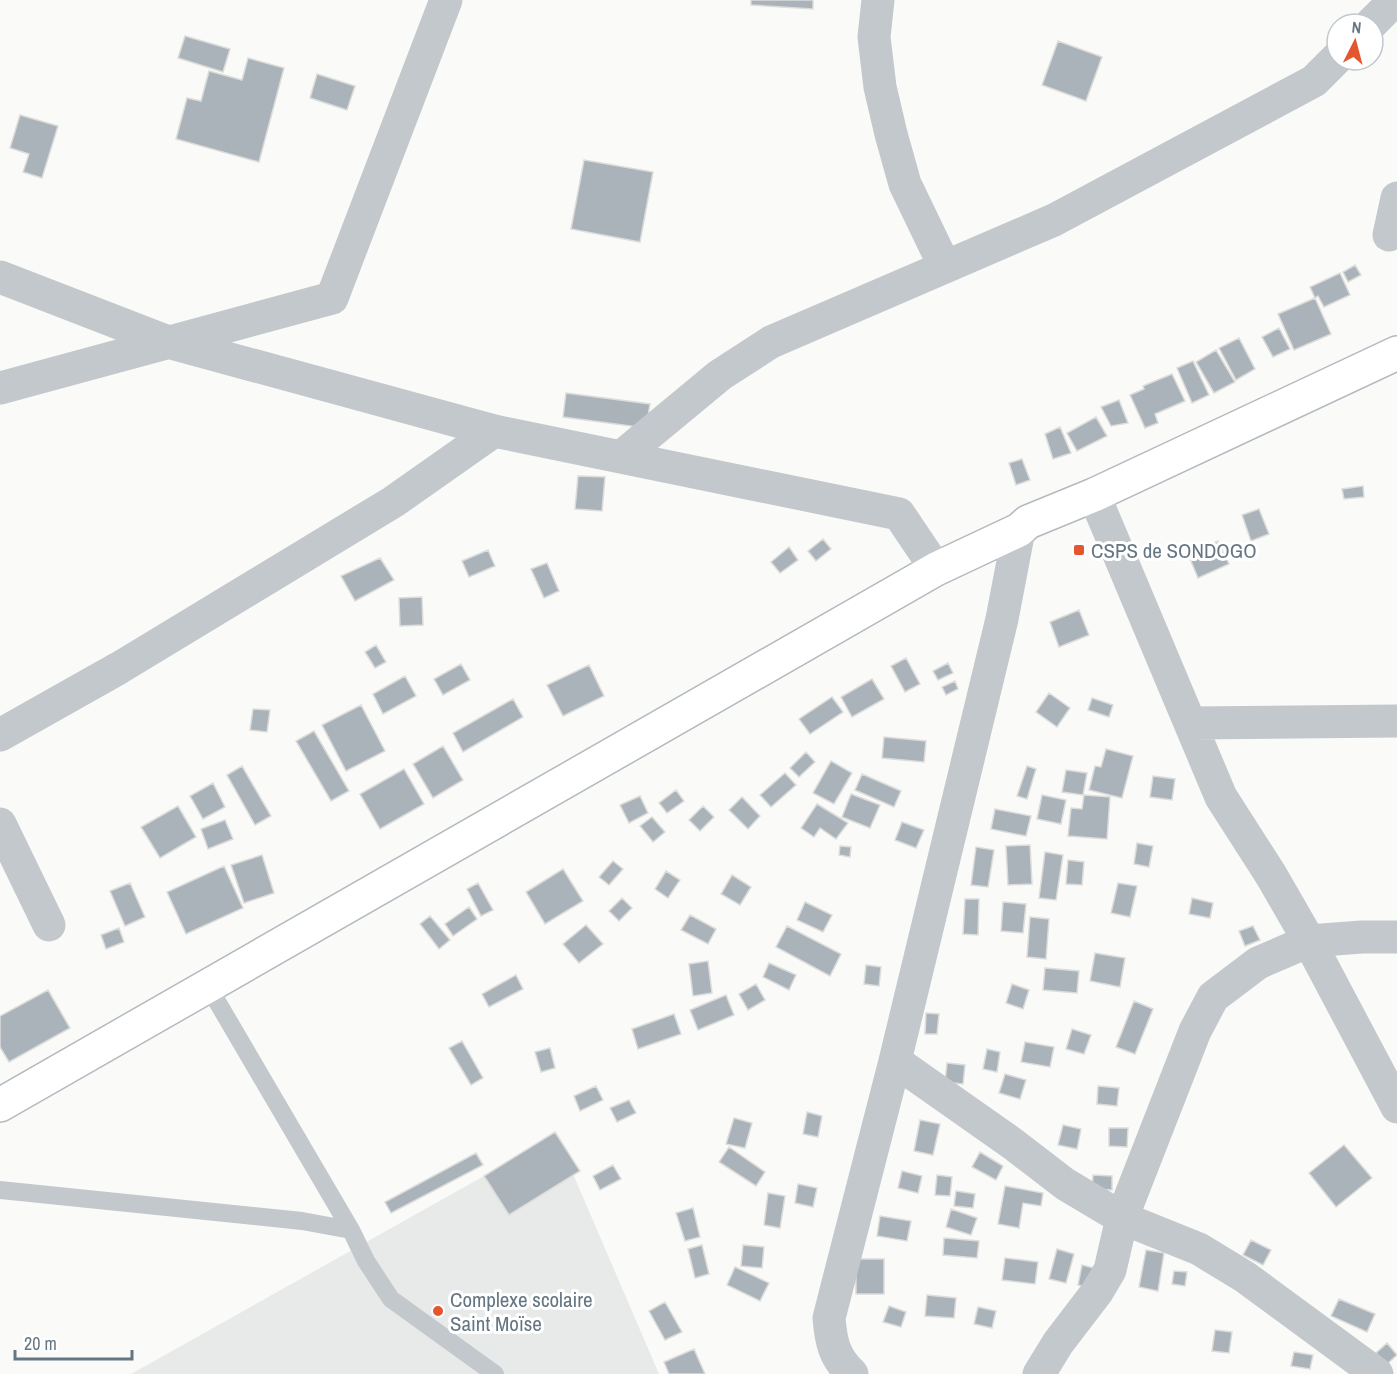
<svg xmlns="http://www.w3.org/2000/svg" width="1397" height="1374" font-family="'Archivo Narrow',sans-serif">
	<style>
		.built { fill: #e8e9e9 }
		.building { fill: #aab3b9; stroke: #dcdcda; stroke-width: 1.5 }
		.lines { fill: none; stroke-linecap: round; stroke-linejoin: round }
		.secondary-casing { stroke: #b3babf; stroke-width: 36 }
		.lane { stroke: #c3c8cc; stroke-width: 18 }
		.street { stroke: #c3c8cc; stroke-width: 33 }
		.secondary { stroke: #fff; stroke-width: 33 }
		.poi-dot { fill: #e4572e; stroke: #fff; stroke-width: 2 }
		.labels { text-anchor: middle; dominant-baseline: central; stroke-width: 6; stroke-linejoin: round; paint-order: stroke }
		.poi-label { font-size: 21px; fill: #657683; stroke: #fff; text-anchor: start }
	</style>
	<rect width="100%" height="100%" fill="#fafaf8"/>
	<path class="built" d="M 555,1132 L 659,1374 L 131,1374 L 484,1176 Z"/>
	<path class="building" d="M 751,0 L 813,0 L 813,9 L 751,5 Z
		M 185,36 L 230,49 L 223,72 L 178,58 Z
		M 1058,41 L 1102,57 L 1086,101 L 1042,85 Z
		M 248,58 L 284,68 L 259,162 L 176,139 L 187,98 L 201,101 L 209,71 L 242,80 Z
		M 317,74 L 355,86 L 347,110 L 310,98 Z
		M 20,115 L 58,126 L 42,178 L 23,172 L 29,154 L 10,148 Z
		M 584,160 L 653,172 L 640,242 L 571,229 Z
		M 1355,265 L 1361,275 L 1348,282 L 1343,272 Z
		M 1340,273 L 1350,295 L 1324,307 L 1318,296 L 1315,298 L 1310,287 Z
		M 1315,298 L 1331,334 L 1294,350 L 1278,314 Z
		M 1279,328 L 1290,349 L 1273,357 L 1262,337 Z
		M 1239,338 L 1255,369 L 1236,380 L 1219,348 Z
		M 1216,350 L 1235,382 L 1214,393 L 1196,362 Z
		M 1193,361 L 1209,395 L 1192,403 L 1177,368 Z
		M 1172,374 L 1185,401 L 1155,414 L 1158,423 L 1145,428 L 1130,395 L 1144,389 L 1143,386 Z
		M 566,393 L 650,404 L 646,428 L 563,417 Z
		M 1119,400 L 1128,423 L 1111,426 L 1101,407 Z
		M 1096,417 L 1107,436 L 1077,451 L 1067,433 Z
		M 1060,427 L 1071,453 L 1053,459 L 1045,434 Z
		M 1022,459 L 1030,480 L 1016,485 L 1009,463 Z
		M 578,476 L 605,477 L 602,511 L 575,509 Z
		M 1363,486 L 1364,497 L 1344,499 L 1342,489 Z
		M 1259,509 L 1269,534 L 1251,541 L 1242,515 Z
		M 823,539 L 831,549 L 816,561 L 808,551 Z
		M 1218,541 L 1229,564 L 1198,578 L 1188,554 Z
		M 789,547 L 798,560 L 780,573 L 771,562 Z
		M 488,550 L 495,566 L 469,577 L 462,561 Z
		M 380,558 L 394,580 L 355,601 L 341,576 Z
		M 547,563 L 559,591 L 544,598 L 531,569 Z
		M 422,597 L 423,625 L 400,626 L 399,598 Z
		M 1079,610 L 1089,635 L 1059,647 L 1050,622 Z
		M 376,645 L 386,662 L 375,668 L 365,652 Z
		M 906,658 L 920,684 L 905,692 L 891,666 Z
		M 948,663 L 953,673 L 938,680 L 933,671 Z
		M 461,664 L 470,680 L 443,695 L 434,679 Z
		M 589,665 L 604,696 L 563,716 L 547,685 Z
		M 405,676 L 416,696 L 383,714 L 373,694 Z
		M 872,679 L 884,699 L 852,717 L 841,697 Z
		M 955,681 L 958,689 L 946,695 L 942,687 Z
		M 1049,693 L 1070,708 L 1057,727 L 1036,712 Z
		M 832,697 L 843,712 L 810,734 L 799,719 Z
		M 1092,698 L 1113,705 L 1109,717 L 1088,710 Z
		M 513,699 L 523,717 L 463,752 L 453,733 Z
		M 361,705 L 385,751 L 346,771 L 322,725 Z
		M 253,709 L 270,710 L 267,732 L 250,730 Z
		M 314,731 L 349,791 L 331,801 L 296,741 Z
		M 884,737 L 926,741 L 924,762 L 882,758 Z
		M 443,746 L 463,780 L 433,798 L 413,764 Z
		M 1106,749 L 1133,756 L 1122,798 L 1089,790 L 1095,766 L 1101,767 Z
		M 806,752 L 815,762 L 799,777 L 790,768 Z
		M 831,761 L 852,773 L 834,804 L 813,793 Z
		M 242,766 L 271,816 L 255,825 L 227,775 Z
		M 1027,766 L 1036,769 L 1027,799 L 1017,796 Z
		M 404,769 L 424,804 L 380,829 L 360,794 Z
		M 1066,770 L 1087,773 L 1083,795 L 1062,792 Z
		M 785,773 L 796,785 L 771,807 L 760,795 Z
		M 862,774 L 901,791 L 894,807 L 855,790 Z
		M 1153,776 L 1175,779 L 1172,800 L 1150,797 Z
		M 213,783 L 225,807 L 203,819 L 190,796 Z
		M 676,790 L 684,801 L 667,813 L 659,803 Z
		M 851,794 L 880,805 L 870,828 L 842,817 Z
		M 1042,795 L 1066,800 L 1061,824 L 1037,819 Z
		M 1084,795 L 1110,797 L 1107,839 L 1068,836 L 1071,808 L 1082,809 Z
		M 640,796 L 648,813 L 629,823 L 620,805 Z
		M 742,797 L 760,816 L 748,829 L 729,810 Z
		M 817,804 L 848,823 L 836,839 L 820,828 L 814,837 L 801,828 Z
		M 178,806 L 196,837 L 160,858 L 141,827 Z
		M 703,806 L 714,817 L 700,831 L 689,820 Z
		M 995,809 L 1031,816 L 1026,836 L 991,829 Z
		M 652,817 L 665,832 L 653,842 L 640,826 Z
		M 225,820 L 233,839 L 208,849 L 201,829 Z
		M 902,822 L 924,830 L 916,848 L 895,840 Z
		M 1137,843 L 1153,846 L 1149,867 L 1134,864 Z
		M 1030,845 L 1032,884 L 1008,885 L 1006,846 Z
		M 840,846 L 851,847 L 850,857 L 839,855 Z
		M 976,847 L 994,850 L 988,887 L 971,885 Z
		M 1045,852 L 1063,855 L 1056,900 L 1039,898 Z
		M 262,855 L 274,893 L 244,903 L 231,865 Z
		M 1068,860 L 1084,862 L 1082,885 L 1066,884 Z
		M 613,861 L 623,869 L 609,885 L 599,877 Z
		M 224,866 L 243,908 L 186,934 L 167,892 Z
		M 563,869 L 583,901 L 545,924 L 526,892 Z
		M 666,871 L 680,880 L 668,898 L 655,889 Z
		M 732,875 L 751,887 L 740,905 L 721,894 Z
		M 130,883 L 145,917 L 125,926 L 110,891 Z
		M 478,883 L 493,910 L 481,916 L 467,889 Z
		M 1118,883 L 1137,886 L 1130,917 L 1111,913 Z
		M 622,898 L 632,908 L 619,921 L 609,911 Z
		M 1192,898 L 1213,903 L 1210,918 L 1189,914 Z
		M 965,899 L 979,899 L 978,935 L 963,934 Z
		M 805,902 L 832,915 L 823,932 L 797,920 Z
		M 1003,902 L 1026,904 L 1023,933 L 1001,931 Z
		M 469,907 L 477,919 L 453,936 L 445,924 Z
		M 690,915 L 716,929 L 708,944 L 681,930 Z
		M 430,916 L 450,940 L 439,949 L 420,924 Z
		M 1030,917 L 1049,919 L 1046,959 L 1027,957 Z
		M 586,925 L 603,944 L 579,963 L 563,944 Z
		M 787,926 L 841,954 L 830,976 L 776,947 Z
		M 1253,926 L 1260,940 L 1245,946 L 1239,931 Z
		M 119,928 L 124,942 L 106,949 L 101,935 Z
		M 1095,953 L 1125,958 L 1120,987 L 1090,981 Z
		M 708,961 L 712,993 L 693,996 L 689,964 Z
		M 769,963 L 796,975 L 789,990 L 763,977 Z
		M 866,965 L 881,967 L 879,986 L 864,984 Z
		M 1045,968 L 1079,971 L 1077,993 L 1043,990 Z
		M 516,975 L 523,989 L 489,1007 L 482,994 Z
		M 756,984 L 765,1000 L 748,1010 L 739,994 Z
		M 1012,984 L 1029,990 L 1023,1009 L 1006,1003 Z
		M 48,990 L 70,1028 L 9,1062 L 0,1047 L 0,1016 Z
		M 726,995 L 734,1015 L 698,1030 L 690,1010 Z
		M 1134,1001 L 1153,1009 L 1135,1054 L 1116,1047 Z
		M 926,1013 L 939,1014 L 937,1034 L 925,1034 Z
		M 674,1014 L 681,1034 L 638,1049 L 632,1029 Z
		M 1072,1029 L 1091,1035 L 1084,1054 L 1066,1049 Z
		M 462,1041 L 483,1078 L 471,1085 L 449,1048 Z
		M 1025,1042 L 1054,1047 L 1050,1067 L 1021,1062 Z
		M 550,1048 L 555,1068 L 541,1072 L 535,1052 Z
		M 987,1049 L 1000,1052 L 997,1072 L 983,1069 Z
		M 947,1063 L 965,1065 L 963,1084 L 945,1082 Z
		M 1005,1074 L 1026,1080 L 1020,1099 L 999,1093 Z
		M 596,1086 L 603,1100 L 580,1111 L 574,1096 Z
		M 1098,1086 L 1119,1088 L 1117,1106 L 1097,1104 Z
		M 629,1100 L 636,1113 L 617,1122 L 610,1108 Z
		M 807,1112 L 822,1116 L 818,1137 L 803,1134 Z
		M 734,1118 L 752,1123 L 745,1148 L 726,1144 Z
		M 920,1120 L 940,1124 L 933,1155 L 914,1151 Z
		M 1063,1125 L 1081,1129 L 1077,1149 L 1058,1145 Z
		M 1109,1128 L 1128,1128 L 1127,1147 L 1109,1146 Z
		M 555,1132 L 580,1171 L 509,1215 L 484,1176 Z
		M 1344,1145 L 1372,1178 L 1336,1207 L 1309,1173 Z
		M 729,1147 L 765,1172 L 756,1186 L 719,1162 Z
		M 980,1152 L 1003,1166 L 996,1180 L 972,1167 Z
		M 476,1153 L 483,1165 L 391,1213 L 385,1202 Z
		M 613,1165 L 621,1179 L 600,1190 L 593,1176 Z
		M 902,1171 L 922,1176 L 918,1193 L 898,1188 Z
		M 937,1175 L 952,1177 L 950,1196 L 935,1195 Z
		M 1093,1175 L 1112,1176 L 1112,1190 L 1092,1189 Z
		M 798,1184 L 817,1188 L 813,1207 L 795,1203 Z
		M 1005,1186 L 1043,1193 L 1041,1206 L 1023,1203 L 1019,1228 L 998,1224 Z
		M 956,1191 L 975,1194 L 973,1208 L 954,1206 Z
		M 768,1193 L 785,1196 L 780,1228 L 764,1225 Z
		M 693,1208 L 700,1237 L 685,1241 L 676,1213 Z
		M 951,1209 L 977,1218 L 971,1235 L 946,1227 Z
		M 880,1216 L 911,1221 L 907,1241 L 877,1236 Z
		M 944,1238 L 979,1241 L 977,1258 L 943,1255 Z
		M 1251,1240 L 1271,1250 L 1263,1265 L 1243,1255 Z
		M 702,1245 L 709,1274 L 695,1278 L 688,1249 Z
		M 743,1245 L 764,1247 L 762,1268 L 741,1266 Z
		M 1057,1249 L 1074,1254 L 1066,1283 L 1049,1279 Z
		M 1146,1250 L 1164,1253 L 1158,1291 L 1139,1287 Z
		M 1005,1258 L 1038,1262 L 1035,1284 L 1002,1280 Z
		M 856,1259 L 884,1259 L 884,1294 L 856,1294 Z
		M 1082,1265 L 1097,1269 L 1092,1288 L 1078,1285 Z
		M 735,1267 L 769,1283 L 760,1301 L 727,1285 Z
		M 1174,1271 L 1187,1272 L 1185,1286 L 1172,1284 Z
		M 927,1295 L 956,1298 L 954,1318 L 925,1316 Z
		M 1339,1299 L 1375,1314 L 1367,1332 L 1331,1316 Z
		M 665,1302 L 682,1332 L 665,1340 L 649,1311 Z
		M 889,1306 L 906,1312 L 901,1327 L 883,1322 Z
		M 978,1307 L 996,1311 L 992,1328 L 974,1324 Z
		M 1215,1330 L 1232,1332 L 1229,1353 L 1212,1351 Z
		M 1387,1343 L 1397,1355 L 1387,1364 L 1376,1353 Z
		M 694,1349 L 705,1374 L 669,1374 L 664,1362 Z
		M 1294,1352 L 1313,1355 L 1310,1369 L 1291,1366 Z"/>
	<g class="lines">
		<g class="secondary-casing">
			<path id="secondary" d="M 0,1105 L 936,569 L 1019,530 L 1028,522 L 1094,495 L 1397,353"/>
		</g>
		<path class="lane" d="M 208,986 L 351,1230 L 366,1261 L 391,1299 L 495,1374
			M 0,1190 L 302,1221 L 351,1230"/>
		<path class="street" d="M 878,0 L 874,37 L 880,87 L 891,134 L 905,184 L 945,267
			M 1371,24 L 1395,0
			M 1389,235 L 1397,198
			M 0,277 L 168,342 L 494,431 L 899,514 L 936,569
			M 0,388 L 332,298 L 446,0
			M 621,457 L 720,375 L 771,342 L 1054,220 L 1314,81 L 1337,58
			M 1094,495 L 1221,797 L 1271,875 L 1309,941 L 1397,1107
			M 1191,723 L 1397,721
			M 0,735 L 119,668 L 393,502 L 494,431
			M 0,824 L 49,925
			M 895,1061 L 1013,1144 L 1065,1184 L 1122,1218 L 1199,1249 L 1245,1277 L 1377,1374
			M 852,1374 C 834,1357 831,1342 829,1318 L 895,1061 L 1002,619 L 1019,530
			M 1039,1374 L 1058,1343 L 1097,1292 L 1110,1270 L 1122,1218 L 1195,1031 L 1213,997 L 1258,963 L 1309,941 L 1362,937 L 1397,937"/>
		<use href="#secondary" class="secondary"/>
	</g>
	<g class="poi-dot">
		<rect x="1073" y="544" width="12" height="12" rx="3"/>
		<circle cx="438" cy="1311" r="6"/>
	</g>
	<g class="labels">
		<g class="poi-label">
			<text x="1091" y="550">CSPS de SONDOGO</text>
			<text x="450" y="1299">Complexe scolaire<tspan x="450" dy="24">Saint Moïse</tspan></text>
		</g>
	</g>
	<g transform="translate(1355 42) rotate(6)"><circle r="28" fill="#ffffff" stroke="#c1c8cd" stroke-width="1.5"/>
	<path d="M0-4.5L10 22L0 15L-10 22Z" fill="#e4572e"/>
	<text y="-9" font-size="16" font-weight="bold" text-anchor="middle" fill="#657683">N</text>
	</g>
	<path d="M15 1350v9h117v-9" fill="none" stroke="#657683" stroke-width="3"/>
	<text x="24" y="1350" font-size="18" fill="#657683" stroke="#ffffff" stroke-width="4.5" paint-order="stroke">20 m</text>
</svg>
